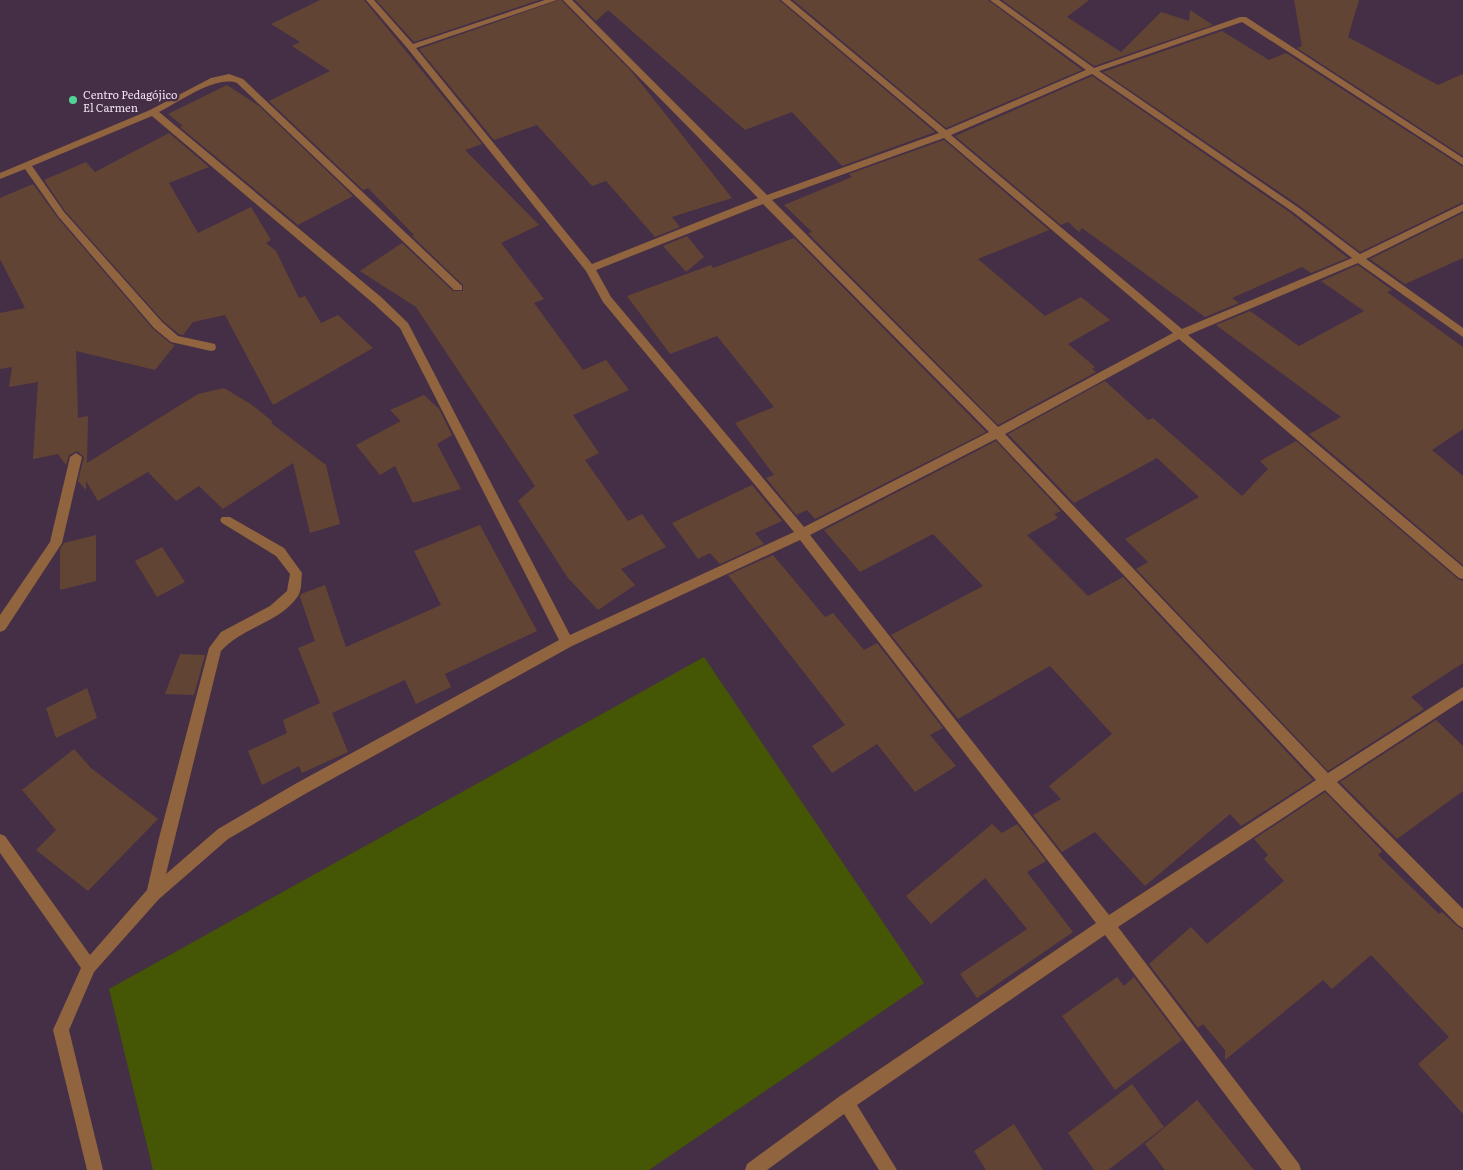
<svg xmlns="http://www.w3.org/2000/svg" width="1463" height="1170" font-family="Literata,serif">
	<style>
		.green { fill: #455604 }
		.building { fill: #624434 }
		.lines { fill: none; stroke-linecap: round; stroke-linejoin: round }
		.street { fill: #90643e; fill-rule: evenodd }
		.poi-dot { fill: #51d397; stroke: #452f46; stroke-width: 2 }
		.labels { text-anchor: middle; dominant-baseline: central; stroke-width: 5; stroke-linejoin: round; paint-order: stroke }
		.far-poi-label { font-size: 11px; fill: #f0e2f1; stroke: #452f46; text-anchor: start }
	</style>
	<rect width="100%" height="100%" fill="#452f46"/>
	<path class="green" d="M 704,657 L 924,983 L 649,1170 L 153,1170 L 109,989 Z"/>
	<path class="building" d="M 320,0 L 364,0 L 482,144 L 465,150 L 539,225 L 501,243 L 544,299 L 534,303 L 583,370 L 606,360 L 629,390 L 573,415 L 599,453 L 585,460 L 628,521 L 642,514 L 666,547 L 621,569 L 635,585 L 598,610 L 568,578 L 518,501 L 535,486 L 416,307 L 360,271 L 402,243 L 453,291 L 463,291 L 463,285 L 412,236 L 414,235 L 368,188 L 363,190 L 269,101 L 330,71 L 292,46 L 300,42 L 271,24 Z
		M 376,0 L 539,0 L 414,42 Z
		M 559,0 L 561,0 L 632,72 L 732,198 L 672,217 L 680,227 L 655,237 L 606,181 L 592,186 L 537,125 L 494,140 L 419,49 Z
		M 575,0 L 779,0 L 935,132 L 842,166 L 792,112 L 745,130 L 608,10 L 596,21 Z
		M 793,0 L 988,0 L 1082,70 L 946,128 Z
		M 1002,0 L 1089,0 L 1067,17 L 1121,52 L 1161,12 L 1189,21 L 1190,10 L 1213,25 L 1094,66 Z
		M 1294,0 L 1359,0 L 1348,37 L 1438,85 L 1463,74 L 1463,156 L 1297,48 L 1302,46 Z
		M 1222,31 L 1269,60 L 1286,53 L 1463,167 L 1463,202 L 1360,252 L 1300,206 L 1103,72 Z
		M 1092,76 L 1292,214 L 1348,258 L 1311,273 L 1302,267 L 1232,298 L 1239,303 L 1205,317 L 1082,228 L 1079,232 L 1068,222 L 1061,225 L 955,136 Z
		M 227,85 L 259,106 L 353,196 L 298,225 L 180,127 L 183,126 L 168,114 Z
		M 169,133 L 209,167 L 169,183 L 198,233 L 251,207 L 271,240 L 266,243 L 276,251 L 299,298 L 305,296 L 321,323 L 338,315 L 373,348 L 273,405 L 225,315 L 193,322 L 183,335 L 179,334 L 163,321 L 65,211 L 44,180 L 86,162 L 95,172 Z
		M 944,140 L 1049,230 L 978,259 L 1045,316 L 1081,297 L 1110,320 L 1068,344 L 1095,367 L 1092,369 L 1096,372 L 998,425 L 808,233 L 812,232 L 784,205 L 852,177 L 849,174 Z
		M 33,184 L 57,217 L 153,329 L 170,343 L 175,345 L 155,370 L 76,351 L 78,418 L 88,416 L 87,463 L 198,394 L 224,388 L 252,405 L 273,422 L 271,423 L 326,465 L 340,524 L 310,533 L 293,463 L 223,509 L 199,486 L 176,501 L 148,472 L 98,501 L 86,481 L 86,490 L 78,481 L 84,457 L 77,451 L 69,455 L 66,465 L 58,454 L 33,459 L 38,382 L 9,387 L 12,367 L 0,369 L 0,313 L 25,308 L 0,259 L 0,198 Z
		M 1463,213 L 1463,258 L 1405,284 L 1370,259 Z
		M 687,236 L 704,257 L 686,272 L 663,246 Z
		M 794,238 L 986,432 L 815,519 L 807,510 L 796,515 L 766,478 L 774,475 L 735,423 L 774,407 L 717,336 L 670,354 L 627,296 L 711,265 L 713,268 Z
		M 1358,265 L 1392,290 L 1387,292 L 1463,347 L 1463,429 L 1432,450 L 1463,476 L 1463,565 L 1309,434 L 1341,417 L 1216,325 L 1250,311 L 1299,346 L 1364,311 L 1321,281 Z
		M 1105,381 L 1148,420 L 1153,418 L 1242,496 L 1268,469 L 1260,461 L 1296,441 L 1458,579 L 1463,581 L 1463,663 L 1411,697 L 1424,709 L 1328,771 L 1136,569 L 1148,562 L 1125,539 L 1199,497 L 1157,458 L 1074,503 L 1008,434 Z
		M 424,395 L 439,409 L 452,435 L 437,444 L 461,489 L 413,503 L 395,466 L 380,475 L 356,445 L 401,421 L 390,410 Z
		M 996,441 L 1061,511 L 1054,514 L 1058,518 L 1027,535 L 1088,596 L 1123,577 L 1313,780 L 1241,826 L 1230,814 L 1145,886 L 1095,832 L 1062,852 L 1033,815 L 1061,799 L 1049,786 L 1112,734 L 1050,666 L 958,719 L 891,635 L 983,586 L 933,534 L 860,572 L 824,530 Z
		M 752,485 L 782,521 L 755,533 L 764,544 L 720,564 L 710,553 L 698,559 L 672,523 Z
		M 480,525 L 537,631 L 445,674 L 451,687 L 416,704 L 405,680 L 332,713 L 348,752 L 302,773 L 299,766 L 262,785 L 248,751 L 287,733 L 283,720 L 320,703 L 298,648 L 315,641 L 300,597 L 301,594 L 325,585 L 346,647 L 441,605 L 414,551 Z
		M 96,535 L 96,581 L 60,590 L 60,549 L 64,543 Z
		M 162,547 L 185,582 L 157,597 L 135,561 Z
		M 773,555 L 825,617 L 833,613 L 864,650 L 877,643 L 943,728 L 930,735 L 956,766 L 915,792 L 877,744 L 832,773 L 812,746 L 845,725 L 728,575 Z
		M 180,654 L 205,655 L 194,695 L 165,694 Z
		M 87,688 L 97,718 L 56,738 L 46,708 Z
		M 1436,720 L 1463,746 L 1463,791 L 1397,839 L 1340,782 Z
		M 74,749 L 91,768 L 158,819 L 88,891 L 36,850 L 56,830 L 22,790 Z
		M 1325,792 L 1382,851 L 1378,855 L 1439,914 L 1442,912 L 1457,926 L 1463,930 L 1463,1114 L 1418,1064 L 1449,1037 L 1371,955 L 1332,989 L 1323,980 L 1225,1060 L 1225,1050 L 1203,1024 L 1198,1028 L 1149,964 L 1191,927 L 1207,944 L 1284,881 L 1264,859 L 1268,855 L 1254,839 Z
		M 992,824 L 1002,833 L 1017,824 L 1046,861 L 1027,872 L 1073,932 L 977,998 L 960,974 L 1027,929 L 985,878 L 931,924 L 906,896 Z
		M 1117,977 L 1124,986 L 1134,977 L 1182,1040 L 1115,1090 L 1062,1016 Z
		M 1132,1084 L 1164,1127 L 1108,1170 L 1094,1170 L 1068,1133 Z
		M 1197,1100 L 1254,1170 L 1165,1170 L 1145,1144 Z
		M 1014,1124 L 1043,1170 L 986,1170 L 974,1151 Z"/>
	<g class="lines">
		<path class="street" d="M 366,0 L 374,0 L 413,44 L 545,0 L 557,0 L 416,48 L 592,264 L 758,198 L 563,0 L 572,0 L 767,195 L 939,133 L 781,0 L 790,0 L 946,130 L 1086,70 L 990,0 L 999,0 L 1094,68 L 1240,17 L 1246,17 L 1463,158 L 1463,165 L 1242,22 L 1099,71 L 1299,208 L 1360,254 L 1463,204 L 1463,211 L 1366,259 L 1463,328 L 1463,337 L 1358,263 L 1188,335 L 1463,567 L 1463,579 L 1459,578 L 1179,339 L 1005,434 L 1328,773 L 1463,687 L 1463,700 L 1337,782 L 1463,909 L 1463,928 L 1458,925 L 1325,790 L 1118,927 L 1299,1164 L 1301,1170 L 1282,1170 L 1105,935 L 857,1105 L 897,1170 L 879,1170 L 844,1114 L 767,1170 L 745,1170 L 747,1164 L 840,1096 L 1096,923 L 800,540 L 572,646 L 305,794 L 228,839 L 159,899 L 94,972 L 69,1030 L 103,1170 L 87,1170 L 53,1030 L 81,968 L 0,853 L 0,834 L 5,836 L 90,955 L 147,890 L 159,838 L 209,648 L 221,632 L 270,606 L 287,591 L 290,574 L 276,556 L 222,523 L 220,520 L 222,517 L 230,517 L 284,548 L 302,573 C 301,580 302,590 298,596 C 280,623 242,627 221,651 L 166,874 L 218,829 L 295,784 L 559,640 L 400,328 L 373,303 L 152,116 L 32,166 L 64,212 L 162,322 L 178,336 L 215,344 L 216,347 L 215,350 L 211,351 L 171,342 L 154,328 L 58,216 L 25,169 L 0,179 L 0,173 L 150,110 L 211,78 L 229,74 L 243,79 L 462,286 L 462,290 L 454,290 L 237,83 C 216,75 179,102 159,112 L 381,297 L 408,323 L 570,635 L 794,532 L 603,302 L 586,271 L 408,49 ZM 1092,74 L 1293,212 L 1352,258 L 1182,329 L 951,135 ZM 944,138 L 1173,333 L 998,427 L 772,200 ZM 763,204 L 989,432 L 804,527 L 611,297 L 596,270 ZM 996,439 L 1316,780 L 1109,915 L 810,535 Z
			M 76,453 L 82,457 L 62,543 L 5,630 L 0,632 L 0,615 L 50,542 L 70,457 Z"/>
	</g>
	<circle class="poi-dot" cx="73" cy="100" r="5"/>
	<g class="labels">
		<g class="far-poi-label">
			<text x="83" y="94">Centro Pedagójico<tspan x="83" dy="13">El Carmen</tspan></text>
		</g>
	</g>
</svg>
